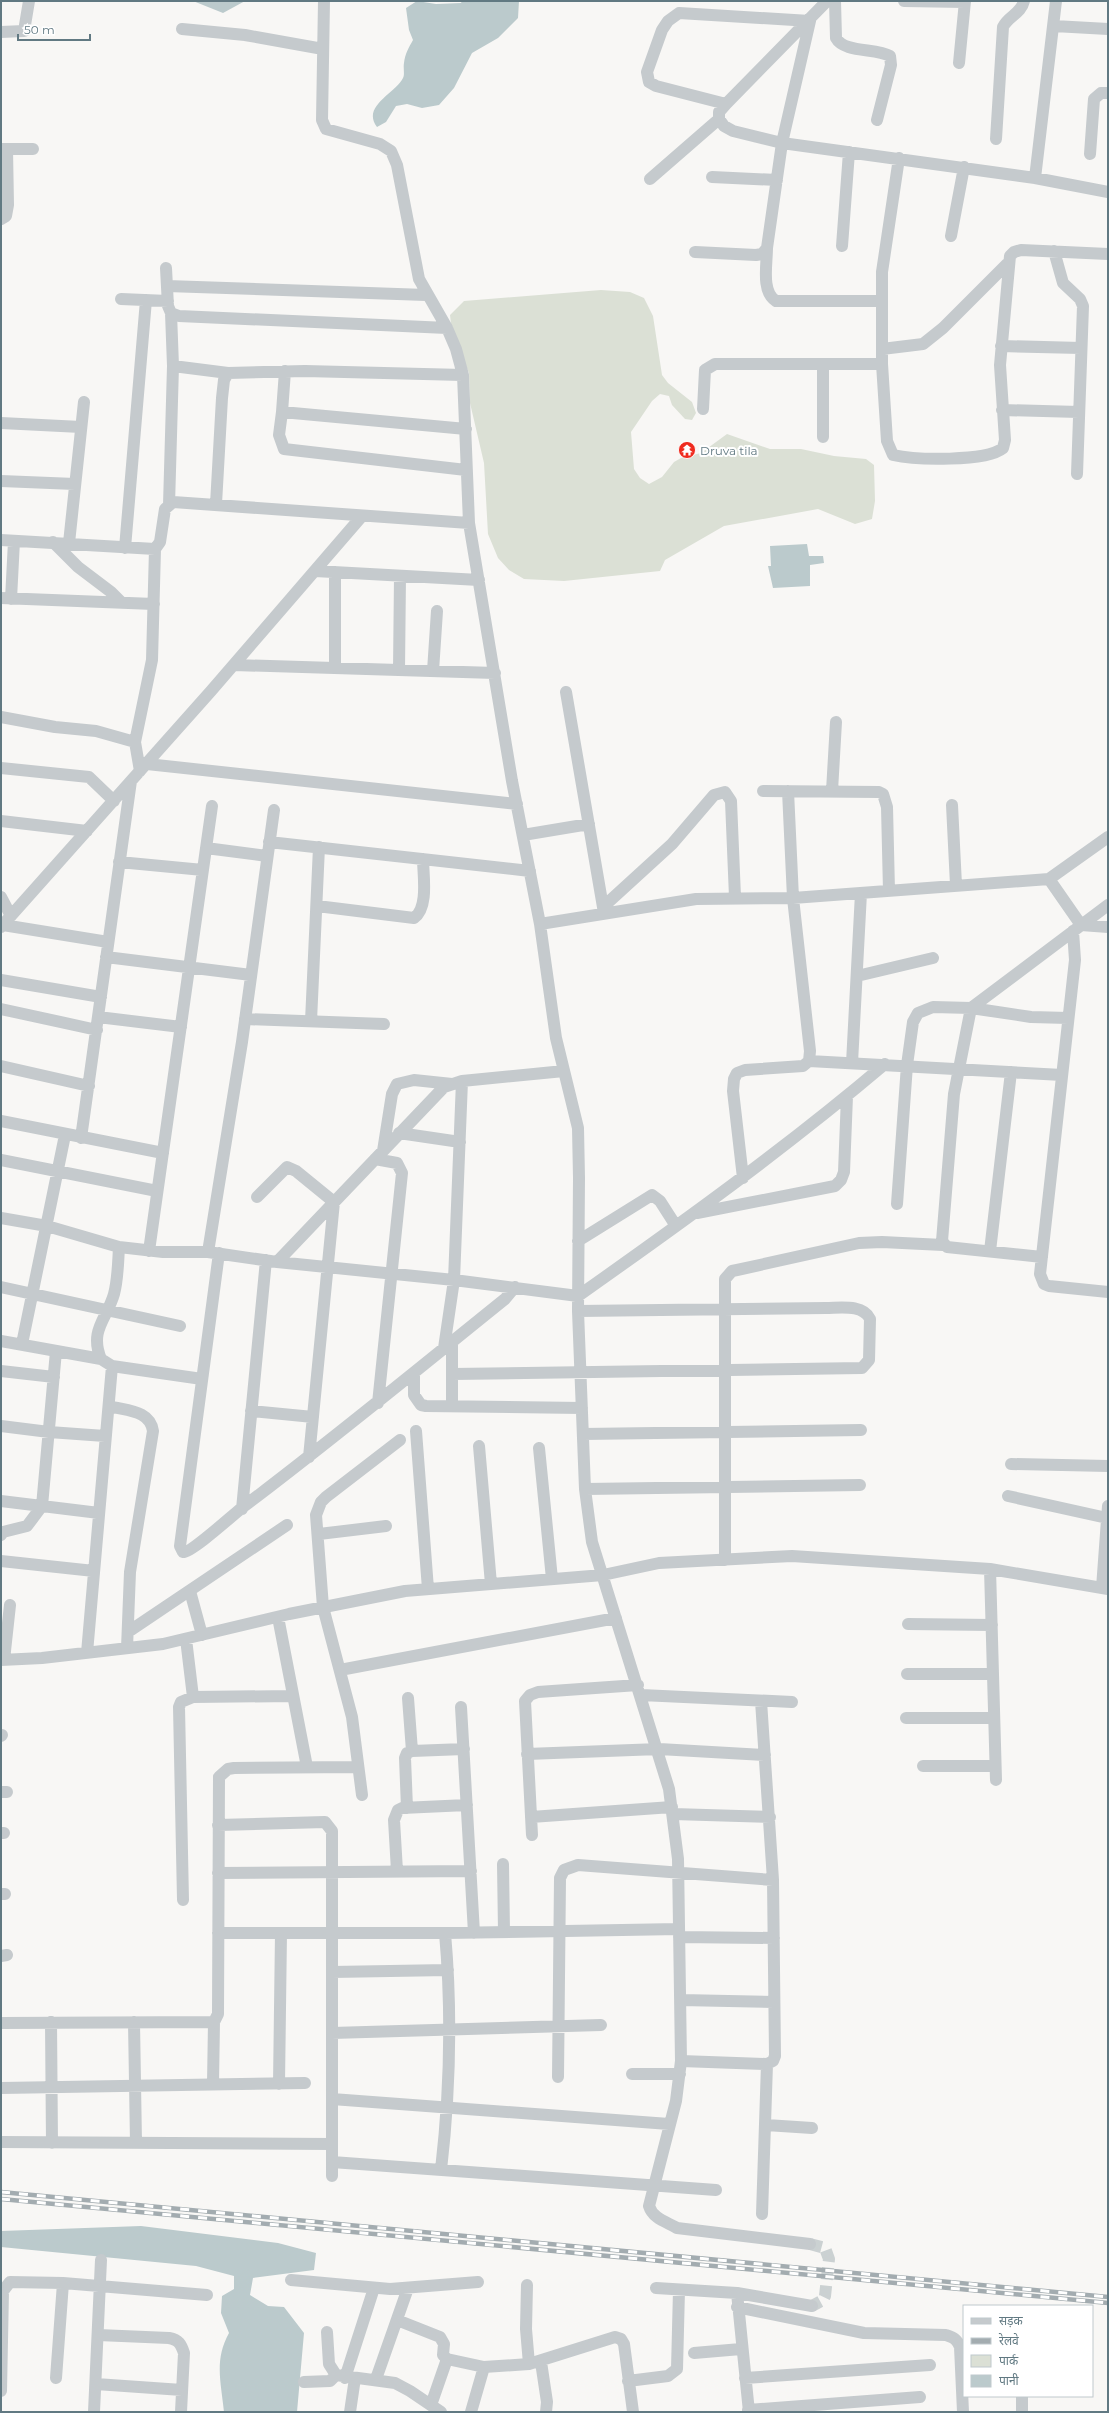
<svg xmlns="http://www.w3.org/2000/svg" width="1109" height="2413" font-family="Montserrat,'Noto Sans Devanagari',sans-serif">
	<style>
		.green { fill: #dbe0d5 }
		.water { fill: #bbcacc }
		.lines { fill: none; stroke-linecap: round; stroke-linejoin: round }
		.minor-tunnel { stroke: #cbd1d2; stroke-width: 12; stroke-dasharray: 12 6; stroke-linecap: butt }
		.minor { stroke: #c5cacd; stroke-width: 12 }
		.rail-casing { stroke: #a3acb0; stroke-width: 4.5 }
		.rail { stroke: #fff; stroke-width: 3; stroke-dasharray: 9; stroke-linecap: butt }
		.labels { text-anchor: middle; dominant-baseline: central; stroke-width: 4; stroke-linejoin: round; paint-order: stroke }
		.poi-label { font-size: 12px; fill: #617982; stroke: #fff; text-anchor: start }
	</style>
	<rect width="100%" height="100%" fill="#f8f7f5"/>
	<path class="green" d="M 601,290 L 630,292 L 644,298 L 653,316 L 662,375 L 668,383 L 692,402 L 696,413 L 692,420 L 685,419 L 672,405 L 669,396 L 660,394 L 652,401 L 631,432 L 634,469 L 640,478 L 649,484 L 662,477 L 674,462 L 681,458 L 701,453 L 727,434 L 770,449 L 801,449 L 834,456 L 866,459 L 874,465 L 875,501 L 872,519 L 855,524 L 818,509 L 724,526 L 665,560 L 660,571 L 564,581 L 524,579 L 509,570 L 498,558 L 488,534 L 484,463 L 470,403 L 469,373 L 452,332 L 450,315 L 464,301 Z"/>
	<path class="water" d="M 193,1 L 245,1 L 223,13 Z
		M 417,1 L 436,4 L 461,3 L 462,1 L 519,1 L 518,18 L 498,38 L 472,53 L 454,88 L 439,105 L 422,108 L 407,104 L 396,106 L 386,122 L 377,127 C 361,106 396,93 403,78 C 405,74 403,68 404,63 C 405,54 409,47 413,40 L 409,30 L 406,8 Z
		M 807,544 L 809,556 L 823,556 L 824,563 L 810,565 L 810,586 L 773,588 L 768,566 L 771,566 L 770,546 Z
		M 141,2226 L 278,2243 L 316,2253 L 314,2270 L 253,2278 L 250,2295 L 268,2306 L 284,2307 L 304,2333 L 297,2412 L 224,2412 C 221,2382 214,2360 229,2333 L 221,2313 L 222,2296 L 234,2289 L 234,2276 L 196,2266 L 1,2247 L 1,2231 Z"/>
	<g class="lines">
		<path class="minor-tunnel" d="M 810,2244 L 825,2248 L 829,2259 L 825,2296 L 823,2300 L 812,2306"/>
		<path class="minor" d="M 324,1 L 322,120 L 326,129 L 380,144 L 391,151 L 397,165 L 419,279 L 447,328 L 456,349 L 463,375 L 469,523 L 512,781 L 540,924 L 556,1038 L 578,1128 L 579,1178 L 578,1311 L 585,1489 L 592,1542 L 669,1789 L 678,1859 L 681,2061 L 676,2101 L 649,2206 C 653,2219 667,2222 677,2228 L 810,2244
			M 827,1 L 726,104 L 719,112 L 719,119 L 724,126 L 733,131 L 782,143 L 1035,178 L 1108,192
			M 835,1 L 836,38 C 844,53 876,48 890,56 L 891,65 L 877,120
			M 904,1 L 965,2
			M 1054,26 L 1108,29
			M 182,29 L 245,35 L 323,49
			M 1,32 L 24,31 L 29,1
			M 959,63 L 965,1
			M 996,139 L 1003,27 C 1008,16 1021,14 1024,1
			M 1,149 L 33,149
			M 1090,154 L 1094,99 L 1101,93 L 1108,93
			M 899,158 L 882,272 L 882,364 L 887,441 L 893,455 C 915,460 986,462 1003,448 L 1005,440 L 1000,365 L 1010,256 L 1014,252 L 1021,250 L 1108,254
			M 712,177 L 777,180
			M 1035,178 L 1056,1
			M 650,179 L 719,119
			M 1,219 L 6,216 L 8,205 L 7,149
			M 951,236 L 964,167
			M 842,246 L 849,152
			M 767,248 C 767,264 761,292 776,301 L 881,301
			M 1054,251 L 1063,283 L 1080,299 L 1083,306 L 1077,474
			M 695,252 L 756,255 L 762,254 L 767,248 L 782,143 L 810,21 L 679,13 L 668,21 L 662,30 L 647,72 L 649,82 L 656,86 L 726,104
			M 166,268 L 168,306 L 171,313 L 179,316 L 447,328
			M 167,286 L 426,295
			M 121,299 L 168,301
			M 1001,346 L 1081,348
			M 882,349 L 923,344 L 943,328 L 1007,264
			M 823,364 L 823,437
			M 173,366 L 228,373
			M 285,371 L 282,412 L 279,435 L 284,449 L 466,470
			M 703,409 L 705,370 L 715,364 L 882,364
			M 1002,410 L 1079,412
			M 282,412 L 466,429
			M 1,423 L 81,427
			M 1,481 L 75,484
			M 216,504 L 222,398 L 224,380 L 228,373 L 305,371 L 463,375
			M 169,505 L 173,366 L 171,313
			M 1,540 L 155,549 L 160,542 L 165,509 L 173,502 L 469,523
			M 53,542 L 78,567 L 111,592 L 122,603
			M 69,543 L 84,402
			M 125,548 L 146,300
			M 315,571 L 479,580
			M 1,598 L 154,604
			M 11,599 L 14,541
			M 234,665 L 495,673
			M 335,668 L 335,572
			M 399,670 L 400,576
			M 433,671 L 437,611
			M 566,692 L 604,913
			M 1,717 L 55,727 L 96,731 L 135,742
			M 147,764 L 517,804
			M 1,768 L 89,777 L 114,801
			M 140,771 L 135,742 L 152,660 L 155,549
			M 763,791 L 879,792 L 883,794 L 887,807 L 889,891
			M 832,791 L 836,722
			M 952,805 L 956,885
			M 1,821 L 87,831
			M 523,835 L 589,824
			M 269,842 L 530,871
			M 206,848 L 267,856
			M 119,862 L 203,870
			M 1049,879 L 1081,925 L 1108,927
			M 1,897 L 11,916
			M 317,906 L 414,918 C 429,908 423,874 423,859
			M 603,907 L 672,844 L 714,795 L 725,792 L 731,801 L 735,897
			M 540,924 L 696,899 L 793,898 L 1049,879 L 1108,837
			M 3,925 L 108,942
			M 1,927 L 211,691 L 362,516
			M 1073,931 L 1075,960 L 1040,1274 L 1044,1284 L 1049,1286 L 1108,1292
			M 106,957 L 251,975
			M 857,976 L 933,958
			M 1,980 L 101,997
			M 1,1009 L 97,1030
			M 98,1017 L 181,1027
			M 245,1019 L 384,1024
			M 311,1021 L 319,847
			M 809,1061 L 1062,1075
			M 852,1063 L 861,893
			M 1,1066 L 89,1086
			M 564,1071 L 462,1081 L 444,1087 L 277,1262 L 454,1280 L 578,1296 C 683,1222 787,1147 885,1064
			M 1,1121 L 163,1153
			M 399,1133 L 460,1142
			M 81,1138 L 131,781
			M 383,1151 L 392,1094 L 397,1084 L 414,1080 L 452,1084
			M 375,1159 L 397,1163 L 402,1173 L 378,1403
			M 1,1160 L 157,1191
			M 743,1178 L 733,1091 L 734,1079 L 737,1073 L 745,1070 L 803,1066 L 809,1061 L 810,1051 L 793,898 L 788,791
			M 257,1197 L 287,1167 L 296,1171 L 334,1202 L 309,1457
			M 897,1204 L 907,1065 L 913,1022 L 918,1013 L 933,1007 L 971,1008 L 1031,1017 L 1068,1018
			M 697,1213 L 835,1186 L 841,1180 L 844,1172 L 847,1096
			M 1,1218 L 47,1226 L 119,1247 L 163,1252 L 208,1252 L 277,1262
			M 578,1241 L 652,1195 L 660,1201 L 676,1226
			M 119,1247 C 118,1263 118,1279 114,1294 C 107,1319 89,1330 101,1359 L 112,1366 L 202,1379
			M 149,1251 L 212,806
			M 990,1251 L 1011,1072
			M 208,1252 L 242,1042 L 274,810
			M 219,1253 L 180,1546 L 183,1552 C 191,1553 234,1514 243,1507 C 332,1440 418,1369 505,1299 L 515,1287
			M 1042,1257 L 947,1247 L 942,1241 L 954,1094 L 971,1008 L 1108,905
			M 1,1287 L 180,1326
			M 1,1341 L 101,1359
			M 452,1342 L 452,1406
			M 22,1344 L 65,1135
			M 444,1348 L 454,1280 L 462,1081
			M 1,1371 L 54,1377
			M 414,1374 L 414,1395 L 421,1405 L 426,1406 L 582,1408
			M 452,1374 L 862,1368 L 869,1360 L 870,1319 C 863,1304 840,1308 826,1308 L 578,1311
			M 109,1406 C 127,1411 150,1410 153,1431 L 130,1572 L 127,1648
			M 251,1411 L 313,1417
			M 1,1426 L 49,1432 L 105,1436
			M 416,1431 L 428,1589
			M 583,1434 L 861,1430
			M 479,1446 L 491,1584
			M 539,1448 L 552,1579
			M 1011,1464 L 1108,1466
			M 585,1489 L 860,1485
			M 1008,1496 L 1107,1518
			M 1,1501 L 99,1513
			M 242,1509 L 266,1260
			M 319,1534 L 386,1526
			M 1,1535 L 3,1532 L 27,1526 L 42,1506 L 56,1351
			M 725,1560 L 725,1279 L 732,1271 L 737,1270 L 859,1243 L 882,1242 L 943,1245
			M 1,1561 L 94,1571
			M 990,1569 L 996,1780
			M 1102,1588 L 1108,1506
			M 190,1591 L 202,1635
			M 278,1617 L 307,1767
			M 908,1624 L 992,1625
			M 128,1632 L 287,1525
			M 186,1639 L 193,1697
			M 87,1653 L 112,1366
			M 1,1660 L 42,1658 L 163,1644 L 289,1614 L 405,1591 L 603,1575 L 659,1563 L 792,1556 L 990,1569 L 1108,1589
			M 4,1660 L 10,1605
			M 340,1670 L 616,1618
			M 907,1674 L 993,1674
			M 641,1695 L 792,1702
			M 408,1698 L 412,1751 L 464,1749
			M 761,1701 L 773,1880 L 775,2056 L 773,2061 L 767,2064
			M 461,1707 L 474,1933
			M 906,1718 L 994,1718
			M 1,1736 L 2,1735
			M 527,1754 L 659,1749 L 765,1755
			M 923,1766 L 995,1766
			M 1,1792 L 7,1792
			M 362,1795 L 352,1717 L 323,1607 L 316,1515 L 321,1502 L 326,1497 L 400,1440
			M 407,1808 L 405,1758 L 407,1753 L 412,1751
			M 673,1814 L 770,1817
			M 531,1817 L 672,1807
			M 218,1825 L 325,1822 L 332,1831 L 332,2176
			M 1,1833 L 4,1833
			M 532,1835 L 525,1701 L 530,1695 L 538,1692 L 638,1685
			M 503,1864 L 504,1932
			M 397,1871 L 394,1820 L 398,1810 L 402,1808 L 467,1805
			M 218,1873 L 471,1871
			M 1,1894 L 5,1894
			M 183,1900 L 179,1707 L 181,1702 L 193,1697 L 293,1696
			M 218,1933 L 445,1933 L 679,1929
			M 679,1937 L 774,1938
			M 1,1956 L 7,1955
			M 332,1972 L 448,1970
			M 681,2000 L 774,2002
			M 51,2022 L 52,2143
			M 134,2022 L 136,2143
			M 1,2023 L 214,2022
			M 332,2033 L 601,2025
			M 681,2061 L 767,2064 L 762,2214
			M 632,2074 L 680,2074
			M 558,2077 L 560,1878 L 564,1870 L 578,1865 L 773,1880
			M 213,2084 L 214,2022 L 218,2014 L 219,1777 L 228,1769 L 234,1768 L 358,1767
			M 279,2084 L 281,1933
			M 1,2088 L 305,2083
			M 332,2099 L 669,2124
			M 766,2125 L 812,2128
			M 1,2142 L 332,2144
			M 332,2162 L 716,2190
			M 441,2170 C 450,2092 452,2012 445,1933
			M 291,2280 L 390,2289 L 478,2282
			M 527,2285 L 526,2329 L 529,2364
			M 656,2288 L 737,2293 L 749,2412
			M 737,2293 L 812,2306
			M 737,2307 L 864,2333 L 946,2335 C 954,2338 957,2339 960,2347 L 963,2412
			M 397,2320 L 440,2337 L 444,2344 L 443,2355 L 447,2359
			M 327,2332 L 329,2364 L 336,2375 L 395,2383 L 410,2391 L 441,2412
			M 98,2335 L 169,2338 C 179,2340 181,2344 184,2353 L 181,2412
			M 694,2353 L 741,2349
			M 541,2362 L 547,2402 L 546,2412
			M 56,2378 L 63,2283
			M 345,2378 L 374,2288
			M 745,2378 L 930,2365
			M 376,2379 L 408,2288
			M 628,2381 L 668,2376 L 677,2369 L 679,2290
			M 304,2382 L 330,2381 L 336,2375
			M 96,2384 L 182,2390
			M 1,2391 L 3,2291 L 10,2282 L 63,2283 L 207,2295
			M 1022,2396 L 1022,2412
			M 431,2405 L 447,2359 L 484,2367 L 529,2364 L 615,2337 L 621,2339 L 624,2344 L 633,2412
			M 748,2410 L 920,2397
			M 94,2412 L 101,2260
			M 350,2412 L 355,2378
			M 471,2412 L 484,2367"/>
		<g class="rail-casing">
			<path id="rail" d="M 1,2192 L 1108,2297
				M 1,2199 L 1108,2303"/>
		</g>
		<use href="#rail" class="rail"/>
	</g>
	<defs>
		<g id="temple-disc" transform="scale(0.9)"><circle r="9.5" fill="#ef2b1e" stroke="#fff"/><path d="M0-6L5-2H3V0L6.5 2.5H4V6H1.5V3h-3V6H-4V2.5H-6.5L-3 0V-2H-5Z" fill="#fff"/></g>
	</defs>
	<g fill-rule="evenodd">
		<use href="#temple-disc" x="687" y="450"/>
	</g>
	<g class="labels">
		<g class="poi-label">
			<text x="700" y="450">Druva tila</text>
		</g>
	</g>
	<rect width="1109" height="2413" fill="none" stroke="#617982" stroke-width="4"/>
	<rect x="963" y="2305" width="130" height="92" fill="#ffffff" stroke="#c0c9cd"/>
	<rect x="971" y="2318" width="20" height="6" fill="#c5cacd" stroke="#c0c9cd"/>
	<text x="999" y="2325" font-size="12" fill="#617982">सड़क</text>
	<rect x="971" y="2338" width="20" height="6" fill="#a3acb0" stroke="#c0c9cd"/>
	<text x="999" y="2345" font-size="12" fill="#617982">रेलवे</text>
	<rect x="971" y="2355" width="20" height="12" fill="#dbe0d5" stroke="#c0c9cd"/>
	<text x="999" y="2365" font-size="12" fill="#617982">पार्क</text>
	<rect x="971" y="2375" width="20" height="12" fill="#bbcacc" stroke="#c0c9cd"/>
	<text x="999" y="2385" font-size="12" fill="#617982">पानी</text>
	<path d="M18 34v6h72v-6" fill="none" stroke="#617982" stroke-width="2"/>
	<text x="24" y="34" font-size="12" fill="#617982" stroke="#ffffff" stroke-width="3" paint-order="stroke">50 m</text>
</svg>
